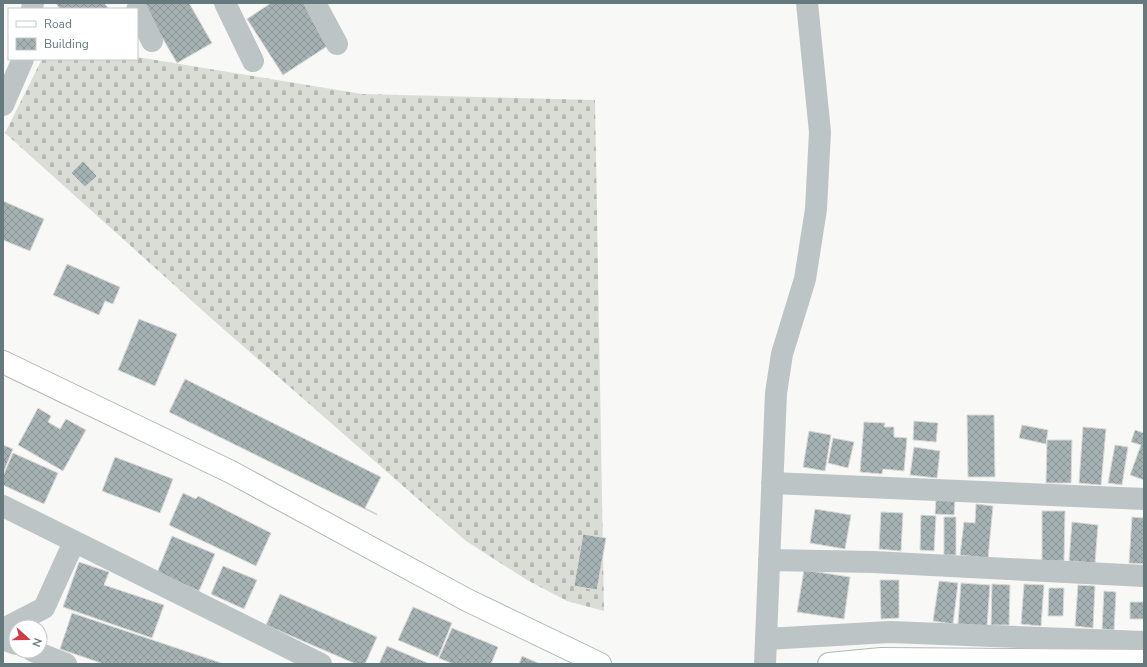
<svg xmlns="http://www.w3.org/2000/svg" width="1147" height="667" font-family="'Nunito Sans',sans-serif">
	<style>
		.cemetery { fill: url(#cemetery-stones) }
		.building { fill: url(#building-cross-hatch); stroke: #dad9d8 }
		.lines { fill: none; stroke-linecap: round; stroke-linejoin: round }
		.secondary-casing { stroke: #b0b8ba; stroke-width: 24 }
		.minor { stroke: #bdc4c5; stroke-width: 22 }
		.secondary { stroke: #fff; stroke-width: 22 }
	</style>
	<defs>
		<pattern id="cemetery-stones" width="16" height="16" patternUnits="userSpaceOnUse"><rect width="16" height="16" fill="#daddd5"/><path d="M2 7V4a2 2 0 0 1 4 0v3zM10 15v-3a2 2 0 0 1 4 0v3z" fill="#b5b8b2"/></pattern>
		<pattern id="building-cross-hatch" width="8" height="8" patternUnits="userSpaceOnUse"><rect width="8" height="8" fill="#a5b1b2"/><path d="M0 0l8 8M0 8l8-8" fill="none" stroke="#8a9596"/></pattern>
	</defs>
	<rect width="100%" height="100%" fill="#f8f8f6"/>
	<path class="cemetery" d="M 137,57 L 362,94 L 595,100 L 604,611 L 567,601 L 527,580 L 466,541 L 212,319 L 5,133 L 42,59 L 137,59 Z"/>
	<path class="building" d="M 56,3 L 104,3 L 109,9 L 60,9 Z
		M 142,3 L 189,3 L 212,43 L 177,63 Z
		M 271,3 L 306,3 L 332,43 L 283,75 L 247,19 Z
		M 83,161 L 97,176 L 85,187 L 71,173 Z
		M 3,201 L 44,219 L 30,251 L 3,240 Z
		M 67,264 L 120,287 L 113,304 L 105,301 L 99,315 L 53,295 Z
		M 139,319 L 177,334 L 155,386 L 118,370 Z
		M 185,379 L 381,477 L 365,508 L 377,514 L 377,515 L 169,412 Z
		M 38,408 L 51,416 L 48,422 L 60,429 L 66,419 L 86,430 L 63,471 L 18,445 Z
		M 967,415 L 994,415 L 995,477 L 968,477 Z
		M 914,421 L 938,423 L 936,442 L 913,440 Z
		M 864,422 L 885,423 L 884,427 L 894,427 L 894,437 L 907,438 L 904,471 L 883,469 L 882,474 L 860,472 Z
		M 1022,425 L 1048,430 L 1046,444 L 1019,438 Z
		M 1083,427 L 1106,429 L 1101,485 L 1079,483 Z
		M 1135,430 L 1144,433 L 1144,480 L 1130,475 L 1141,445 L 1131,442 Z
		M 809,431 L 831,435 L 825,471 L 803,467 Z
		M 833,438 L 854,442 L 848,468 L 828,463 Z
		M 1047,440 L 1072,440 L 1071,483 L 1046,483 Z
		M 3,445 L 13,449 L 3,473 Z
		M 1115,445 L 1128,447 L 1122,485 L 1108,483 Z
		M 914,447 L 940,451 L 937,478 L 910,475 Z
		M 13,453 L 58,473 L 44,504 L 3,485 L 3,476 Z
		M 115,457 L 173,479 L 160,513 L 102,491 Z
		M 183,493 L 196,499 L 198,496 L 271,533 L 256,566 L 169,525 Z
		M 936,500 L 955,501 L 954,515 L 935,514 Z
		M 976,504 L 993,506 L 988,558 L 960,555 L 964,522 L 975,523 Z
		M 815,509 L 851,515 L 845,549 L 810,543 Z
		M 1042,511 L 1065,511 L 1064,561 L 1042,561 Z
		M 881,512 L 903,513 L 901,551 L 879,549 Z
		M 921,515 L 936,516 L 934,551 L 920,550 Z
		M 944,517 L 956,517 L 956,555 L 944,555 Z
		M 1132,517 L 1144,518 L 1144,564 L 1129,563 Z
		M 1072,522 L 1098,525 L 1095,563 L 1069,561 Z
		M 583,534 L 606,538 L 597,590 L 574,586 Z
		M 172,536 L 215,554 L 199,591 L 157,573 Z
		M 79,562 L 109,572 L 104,585 L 164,605 L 152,638 L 63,607 Z
		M 223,566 L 257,580 L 244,609 L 211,594 Z
		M 804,570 L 850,577 L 844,619 L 797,612 Z
		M 880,580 L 899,580 L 899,618 L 881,619 Z
		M 939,581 L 958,583 L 953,624 L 933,621 Z
		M 961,583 L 990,585 L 987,626 L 958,624 Z
		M 992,584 L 1010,585 L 1009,625 L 991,625 Z
		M 1024,584 L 1044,585 L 1041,626 L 1021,624 Z
		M 1078,585 L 1095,586 L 1093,628 L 1075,626 Z
		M 1049,588 L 1064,588 L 1063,616 L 1048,616 Z
		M 1104,591 L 1116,592 L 1114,630 L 1102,629 Z
		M 280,594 L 377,637 L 365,664 L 356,664 L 266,625 Z
		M 1130,602 L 1144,602 L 1144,619 L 1130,619 Z
		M 413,607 L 452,623 L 438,657 L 398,640 Z
		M 72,613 L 224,664 L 104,664 L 60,649 Z
		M 452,628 L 498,647 L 491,664 L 453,664 L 439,658 Z
		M 387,646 L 430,664 L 379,664 Z
		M 522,656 L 540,664 L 519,664 Z"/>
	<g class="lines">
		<g class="secondary-casing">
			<path id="secondary" d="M 3,362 L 231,472 L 467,600 L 600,664
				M 829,664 L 881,659 L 1144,661"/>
		</g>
		<path class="minor" d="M 225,3 L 253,61
			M 315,3 L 337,44
			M 32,9 L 33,3
			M 137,10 L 152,41
			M 3,105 L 23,59
			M 772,483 L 1144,499
			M 3,506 L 321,664
			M 769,560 L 873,562 L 1144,576
			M 3,629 L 44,608 L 74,542
			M 3,639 L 16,644
			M 766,639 L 890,632 L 1144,642
			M 33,651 L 66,664
			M 765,664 L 776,393 L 782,354 L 805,279 L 816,209 L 820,132 L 807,3"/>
		<use href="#secondary" class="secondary"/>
	</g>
	<rect width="1147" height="667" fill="none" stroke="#667a7e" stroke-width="8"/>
	<rect x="8" y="8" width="130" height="52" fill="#ffffff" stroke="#c2cacb"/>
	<rect x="16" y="21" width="20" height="6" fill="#ffffff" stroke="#c2cacb"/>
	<text x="44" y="28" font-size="12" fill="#667a7e">Road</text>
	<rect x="16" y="38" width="20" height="12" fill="url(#building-cross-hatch)" stroke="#c2cacb"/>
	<text x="44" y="48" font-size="12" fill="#667a7e">Building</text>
	<g transform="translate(28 639) rotate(111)"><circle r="19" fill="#ffffff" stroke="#c2cacb"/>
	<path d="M0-3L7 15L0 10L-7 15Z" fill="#d43a41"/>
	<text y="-6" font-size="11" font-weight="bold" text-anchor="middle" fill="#667a7e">N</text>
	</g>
</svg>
